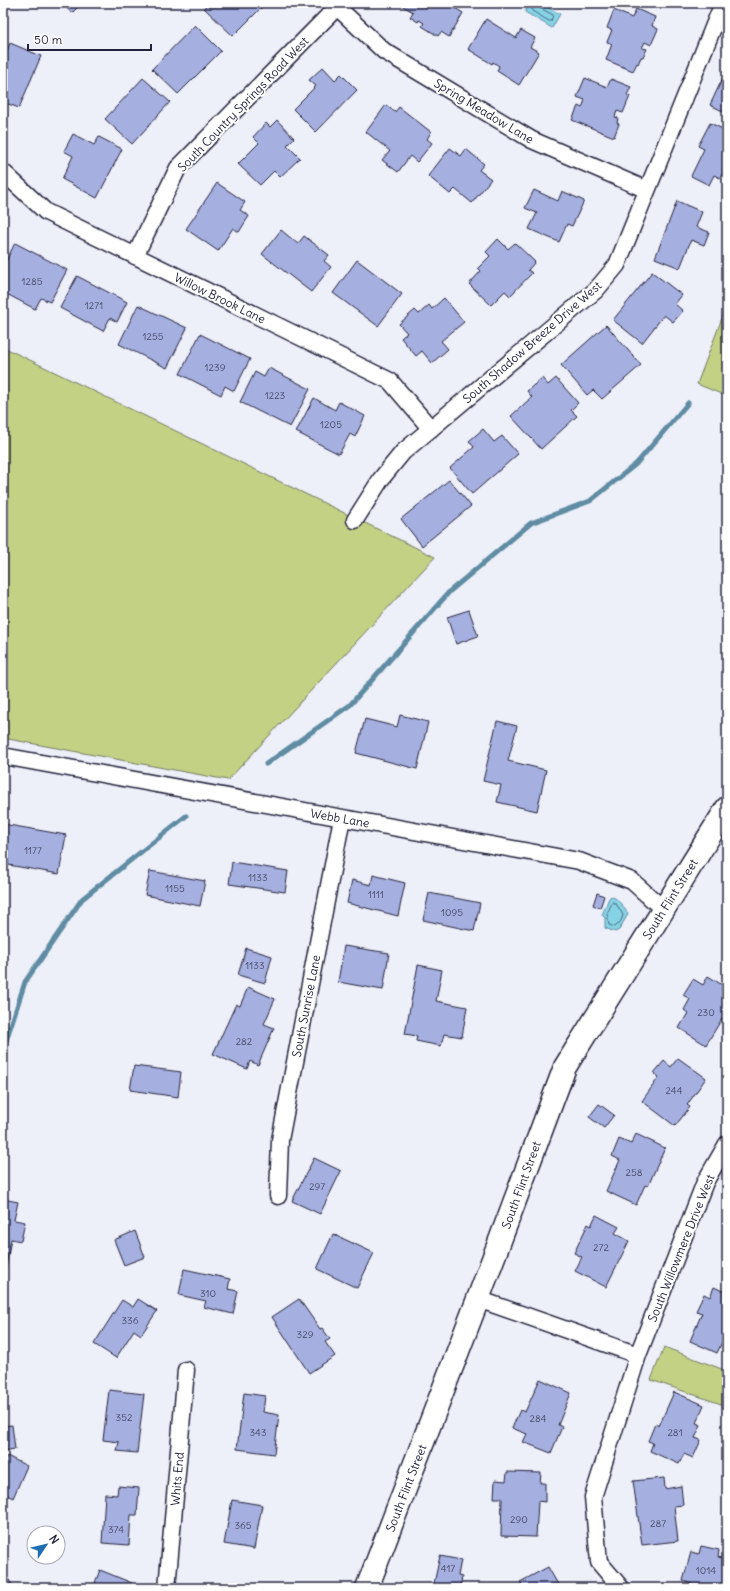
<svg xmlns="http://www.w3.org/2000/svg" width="730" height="1591" font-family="Delius,sans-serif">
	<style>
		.green { fill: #c3d185; stroke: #727a60 }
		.water { fill: #87d3e6; stroke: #5f8ca2 }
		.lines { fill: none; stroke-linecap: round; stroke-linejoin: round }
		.shore { stroke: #4a697f; stroke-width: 1 }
		.stream { stroke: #5f8ca2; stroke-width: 5 }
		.building { fill: #a6b0e0; stroke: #22223b }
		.minor-casing { stroke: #22223b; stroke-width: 19 }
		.secondary-casing { stroke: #22223b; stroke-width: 25 }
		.minor { stroke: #fff; stroke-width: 16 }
		.secondary { stroke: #fff; stroke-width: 22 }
		.labels { text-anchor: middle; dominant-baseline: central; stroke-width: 4; stroke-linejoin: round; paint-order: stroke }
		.number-label { font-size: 10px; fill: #434664 }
		.street-label { font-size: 12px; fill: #22223b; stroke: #fff }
	</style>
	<rect width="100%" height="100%" fill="#edeff9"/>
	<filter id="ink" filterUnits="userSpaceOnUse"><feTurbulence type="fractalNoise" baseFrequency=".025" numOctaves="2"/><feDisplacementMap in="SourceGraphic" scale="8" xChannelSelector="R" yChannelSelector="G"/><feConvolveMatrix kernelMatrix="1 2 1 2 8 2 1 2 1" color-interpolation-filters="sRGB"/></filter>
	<g filter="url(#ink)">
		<path class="green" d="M 727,305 L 727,394 L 726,396 L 697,384 Z
			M 3,347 L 435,557 L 228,780 L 3,738 Z
			M 664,1347 L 727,1371 L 727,1406 L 651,1380 Z"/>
		<path class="water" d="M 530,3 L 539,3 L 560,14 L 552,28 L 525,12 Z
			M 611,896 C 619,899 624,908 628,914 L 619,930 L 615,932 L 605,928 L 605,918 L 602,915 L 609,898 Z"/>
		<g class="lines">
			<path class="shore" d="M 533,3 L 532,11 L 549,21 L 551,21 L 553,15 L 540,8 L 538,3
				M 613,902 L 617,905 L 623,915 L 621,921 L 615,927 L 609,925 L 607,914 Z"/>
			<path class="stream" d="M 266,764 L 350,705 L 450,591 L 531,523 L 590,501 L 636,464 L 688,403
				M 3,1050 L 25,982 L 82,899 L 186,816"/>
		</g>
		<path class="building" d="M 61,3 L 82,3 L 72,13 Z
			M 208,3 L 266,3 L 233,36 L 204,8 Z
			M 398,3 L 458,3 L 455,8 L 463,13 L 449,37 L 441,32 L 438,36 L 422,26 L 424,23 L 419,20 L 418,22 L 410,17 L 413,12 Z
			M 636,9 L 655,17 L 652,26 L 658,29 L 651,45 L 645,42 L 642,48 L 647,49 L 643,57 L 641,57 L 638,64 L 637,63 L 633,71 L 606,60 L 612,44 L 607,42 L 612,30 L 607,28 L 614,10 L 632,18 Z
			M 486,19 L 516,38 L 521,30 L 535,38 L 530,47 L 539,52 L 519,85 L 497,71 L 499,66 L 493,62 L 492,64 L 468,49 Z
			M 195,25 L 221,51 L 178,94 L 152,69 Z
			M 10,43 L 41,56 L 19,108 L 3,102 L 3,60 Z
			M 323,67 L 335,80 L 341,74 L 357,90 L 316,132 L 293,109 L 316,86 L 309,80 Z
			M 727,69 L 727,113 L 710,105 Z
			M 143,78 L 170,102 L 132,144 L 105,119 Z
			M 585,78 L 607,87 L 611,79 L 631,87 L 627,95 L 630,96 L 623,113 L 617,111 L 615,117 L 618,118 L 617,123 L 619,124 L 614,137 L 572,120 L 578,106 L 582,108 L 585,100 L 577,97 Z
			M 386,105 L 395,112 L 399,107 L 431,132 L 427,139 L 432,143 L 417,162 L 410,156 L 398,172 L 382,160 L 390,151 L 366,132 Z
			M 277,120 L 294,138 L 287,145 L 300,158 L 280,177 L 274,171 L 260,185 L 238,164 L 259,143 L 253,137 L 266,123 L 270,127 Z
			M 710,123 L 727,131 L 727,140 L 724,147 L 727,149 L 727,164 L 720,178 L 714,175 L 709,185 L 691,176 L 704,149 L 698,146 Z
			M 73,134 L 94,145 L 99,137 L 122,149 L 97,198 L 62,179 L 73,156 L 64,151 Z
			M 450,148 L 461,156 L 466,149 L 484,164 L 479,170 L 491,179 L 472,203 L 455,189 L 450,194 L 428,176 Z
			M 217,183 L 245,202 L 240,210 L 249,216 L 239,232 L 233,228 L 218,251 L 186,229 Z
			M 534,190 L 558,201 L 562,191 L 584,201 L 572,226 L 567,224 L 559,242 L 529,229 L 537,213 L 525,208 Z
			M 677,201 L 702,212 L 696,227 L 709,232 L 704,245 L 691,240 L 680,268 L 655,258 Z
			M 281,230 L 298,244 L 304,236 L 329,255 L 324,261 L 331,267 L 311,292 L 262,254 Z
			M 498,239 L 508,249 L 515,243 L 535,262 L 528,270 L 532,273 L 510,296 L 505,291 L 491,305 L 469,284 L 481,271 L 478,268 L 490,256 L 486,252 Z
			M 15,243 L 67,270 L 50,302 L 41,298 L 35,309 L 3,292 L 3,267 Z
			M 357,260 L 402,294 L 378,326 L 333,293 Z
			M 652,272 L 682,295 L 675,304 L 683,311 L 673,322 L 664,315 L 642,343 L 613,320 Z
			M 77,276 L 127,302 L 117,322 L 110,318 L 103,331 L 60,308 Z
			M 444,298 L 464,322 L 441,341 L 448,349 L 432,363 L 422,351 L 416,356 L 401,338 L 407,333 L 399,324 L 415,310 L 419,314 L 429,305 L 432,309 Z
			M 138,305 L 187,328 L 167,368 L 119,344 Z
			M 606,325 L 641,365 L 602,399 L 593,390 L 587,395 L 561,365 Z
			M 200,334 L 250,359 L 234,391 L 225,386 L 221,395 L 180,374 Z
			M 269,368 L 310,389 L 290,427 L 240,402 L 255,372 L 264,377 Z
			M 542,378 L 548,385 L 556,378 L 578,403 L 571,410 L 577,416 L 541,449 L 511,416 L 532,397 L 527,391 Z
			M 314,398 L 335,410 L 339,402 L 365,416 L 355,437 L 350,434 L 339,454 L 296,432 Z
			M 483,429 L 494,442 L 502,436 L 518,454 L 472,494 L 450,468 L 474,447 L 469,441 Z
			M 449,480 L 471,506 L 422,546 L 401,519 Z
			M 469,610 L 478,636 L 456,644 L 447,617 Z
			M 400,715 L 428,722 L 417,769 L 356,753 L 365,719 L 397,727 Z
			M 497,721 L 517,726 L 508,761 L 546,770 L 537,811 L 497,802 L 501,785 L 483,781 Z
			M 3,824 L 66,835 L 59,874 L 3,864 Z
			M 232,862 L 288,871 L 285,892 L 229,884 Z
			M 150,871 L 205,881 L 200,906 L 145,895 Z
			M 373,875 L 405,883 L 398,916 L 347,903 L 352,880 L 371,885 Z
			M 429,893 L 480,903 L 474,931 L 423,920 Z
			M 597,893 L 604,896 L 600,908 L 593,905 Z
			M 344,946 L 389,953 L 383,990 L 338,982 Z
			M 246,948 L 272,956 L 265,983 L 238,975 Z
			M 418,965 L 442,970 L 436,1001 L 467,1007 L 462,1037 L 444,1034 L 441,1046 L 416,1041 L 417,1036 L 405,1034 Z
			M 708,976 L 727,988 L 727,1017 L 726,1018 L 723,1017 L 706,1045 L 679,1028 L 688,1013 L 684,1010 L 690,999 L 683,995 L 693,979 L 703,985 Z
			M 248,987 L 275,999 L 264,1024 L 274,1028 L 258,1065 L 250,1061 L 247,1069 L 213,1054 L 236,1004 L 240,1006 Z
			M 678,1058 L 706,1078 L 687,1105 L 690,1107 L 675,1126 L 642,1101 L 659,1077 L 654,1073 L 664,1061 L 671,1067 Z
			M 134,1066 L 181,1072 L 178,1097 L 130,1090 Z
			M 599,1104 L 614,1115 L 604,1128 L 589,1117 Z
			M 636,1134 L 665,1148 L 648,1186 L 645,1185 L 636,1205 L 606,1191 L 620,1160 L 612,1156 L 619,1139 L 631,1144 Z
			M 314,1158 L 341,1171 L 320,1214 L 292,1201 Z
			M 3,1199 L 18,1202 L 14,1220 L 25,1222 L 21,1241 L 11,1239 L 5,1272 L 3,1272 Z
			M 596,1215 L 619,1227 L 615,1233 L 629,1241 L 606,1287 L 575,1271 L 582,1257 L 574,1253 L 588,1224 L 591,1226 Z
			M 135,1231 L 145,1257 L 124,1265 L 114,1240 Z
			M 333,1234 L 374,1253 L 357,1288 L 317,1269 Z
			M 184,1269 L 230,1279 L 228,1289 L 238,1291 L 233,1314 L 204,1307 L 206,1301 L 179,1295 Z
			M 714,1287 L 727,1293 L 727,1337 L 725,1336 L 717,1353 L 690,1341 L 702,1313 L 696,1311 L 704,1294 L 710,1297 Z
			M 138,1299 L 157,1311 L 141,1335 L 134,1330 L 116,1358 L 94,1344 L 122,1300 L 133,1307 Z
			M 299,1299 L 320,1329 L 322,1328 L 330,1339 L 325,1342 L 335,1356 L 309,1373 L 272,1317 Z
			M 540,1379 L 571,1393 L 558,1425 L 562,1427 L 551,1453 L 523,1442 L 527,1434 L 512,1428 L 520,1410 L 525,1412 Z
			M 109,1390 L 144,1394 L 137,1453 L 117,1451 L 119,1442 L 103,1440 Z
			M 674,1392 L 704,1405 L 696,1423 L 701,1425 L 695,1438 L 701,1440 L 693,1458 L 684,1454 L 679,1464 L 650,1451 L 653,1443 L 648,1441 L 655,1424 L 659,1426 Z
			M 244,1393 L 265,1396 L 263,1412 L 279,1415 L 274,1454 L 237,1449 Z
			M 12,1425 L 15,1449 L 3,1451 L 3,1426 Z
			M 7,1456 L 27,1466 L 13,1498 L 3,1493 L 3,1464 Z
			M 507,1472 L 541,1473 L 540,1483 L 545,1483 L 545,1502 L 538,1501 L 536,1537 L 501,1536 L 502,1498 L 494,1498 L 495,1480 L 506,1481 Z
			M 664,1478 L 665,1489 L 681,1486 L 683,1505 L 674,1506 L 678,1541 L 642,1545 L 633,1481 Z
			M 118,1486 L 139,1488 L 137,1515 L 131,1515 L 129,1545 L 102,1543 L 105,1494 L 117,1495 Z
			M 232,1500 L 262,1505 L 254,1549 L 224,1544 Z
			M 701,1546 L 719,1550 L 718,1557 L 727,1559 L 727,1588 L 691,1588 L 692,1584 L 683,1581 L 691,1552 L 699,1554 Z
			M 440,1556 L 461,1560 L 458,1576 L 462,1577 L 460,1588 L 433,1588 Z
			M 548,1567 L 560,1588 L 524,1588 L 520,1582 Z
			M 100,1570 L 132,1583 L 130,1588 L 93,1588 Z
			M 9,1580 L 14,1588 L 3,1588 L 3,1584 Z"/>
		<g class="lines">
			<g class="minor-casing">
				<path id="minor" d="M 337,7 L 384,51 L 532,140 L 647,190
					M 3,172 L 46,212 L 390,381 L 431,429
					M 135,256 L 178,168 L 341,3
					M 355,520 L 381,479 L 403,452 L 596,290 L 617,265 L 723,3
					M 3,756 L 579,861 L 632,881 L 663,909
					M 278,1196 L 280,1140 L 342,818
					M 478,1299 L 638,1355
					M 167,1588 L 186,1370
					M 621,1588 L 599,1562 L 593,1497 L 638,1355 L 705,1182 L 727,1144"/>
			</g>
			<g class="secondary-casing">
				<path id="secondary" d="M 367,1588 L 478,1299 L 565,1067 L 727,808"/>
			</g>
			<use href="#minor" class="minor"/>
			<use href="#secondary" class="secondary"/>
		</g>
	</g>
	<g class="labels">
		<g class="number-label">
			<text x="32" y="281">1285</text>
			<text x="94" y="305">1271</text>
			<text x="153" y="336">1255</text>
			<text x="215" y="367">1239</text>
			<text x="275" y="395">1223</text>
			<text x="331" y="424">1205</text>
			<text x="33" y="850">1177</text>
			<text x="258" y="877">1133</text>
			<text x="175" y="888">1155</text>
			<text x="376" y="894">1111</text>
			<text x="452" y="912">1095</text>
			<text x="255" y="965">1133</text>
			<text x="706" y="1012">230</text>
			<text x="244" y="1041">282</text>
			<text x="674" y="1090">244</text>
			<text x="634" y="1172">258</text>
			<text x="317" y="1186">297</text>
			<text x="601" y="1247">272</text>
			<text x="208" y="1293">310</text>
			<text x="130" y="1320">336</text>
			<text x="305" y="1334">329</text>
			<text x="124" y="1417">352</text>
			<text x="538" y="1418">284</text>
			<text x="258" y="1432">343</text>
			<text x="675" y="1432">281</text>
			<text x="519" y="1519">290</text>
			<text x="658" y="1523">287</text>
			<text x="243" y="1525">365</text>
			<text x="116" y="1529">374</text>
			<text x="448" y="1568">417</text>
			<text x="706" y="1570">1014</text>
		</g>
		<g class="street-label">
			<text transform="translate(243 104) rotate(-46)">South Country Springs Road West</text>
			<text transform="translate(484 111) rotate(31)">Spring Meadow Lane</text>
			<text transform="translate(220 298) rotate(26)">Willow Brook Lane</text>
			<text transform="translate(532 342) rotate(-41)">South Shadow Breeze Drive West</text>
			<text transform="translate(340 818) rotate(10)">Webb Lane</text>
			<text transform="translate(670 899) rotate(-58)">South Flint Street</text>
			<text transform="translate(306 1006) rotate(-79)">South Sunrise Lane</text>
			<text transform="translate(521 1185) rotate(-70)">South Flint Street</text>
			<text transform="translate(681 1248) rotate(-68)">South Willowmere Drive West</text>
			<text transform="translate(177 1479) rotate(-85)">Whits End</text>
			<text transform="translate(406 1488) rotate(-69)">South Flint Street</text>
		</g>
	</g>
	<rect width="730" height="1591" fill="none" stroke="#fff" stroke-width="16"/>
	<rect x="8" y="8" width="714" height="1575" fill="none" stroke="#22223b" stroke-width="1.5" filter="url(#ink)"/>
	<g transform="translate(46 1545) rotate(55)"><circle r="19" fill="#ffffff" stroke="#a7a7b1"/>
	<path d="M0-3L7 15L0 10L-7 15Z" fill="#1f6fb2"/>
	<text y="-6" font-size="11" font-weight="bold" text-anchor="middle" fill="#22223b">N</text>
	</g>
	<path d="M28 44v6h123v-6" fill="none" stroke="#22223b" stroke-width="2"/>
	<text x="34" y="44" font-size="12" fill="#22223b" stroke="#ffffff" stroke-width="3" paint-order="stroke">50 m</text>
</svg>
